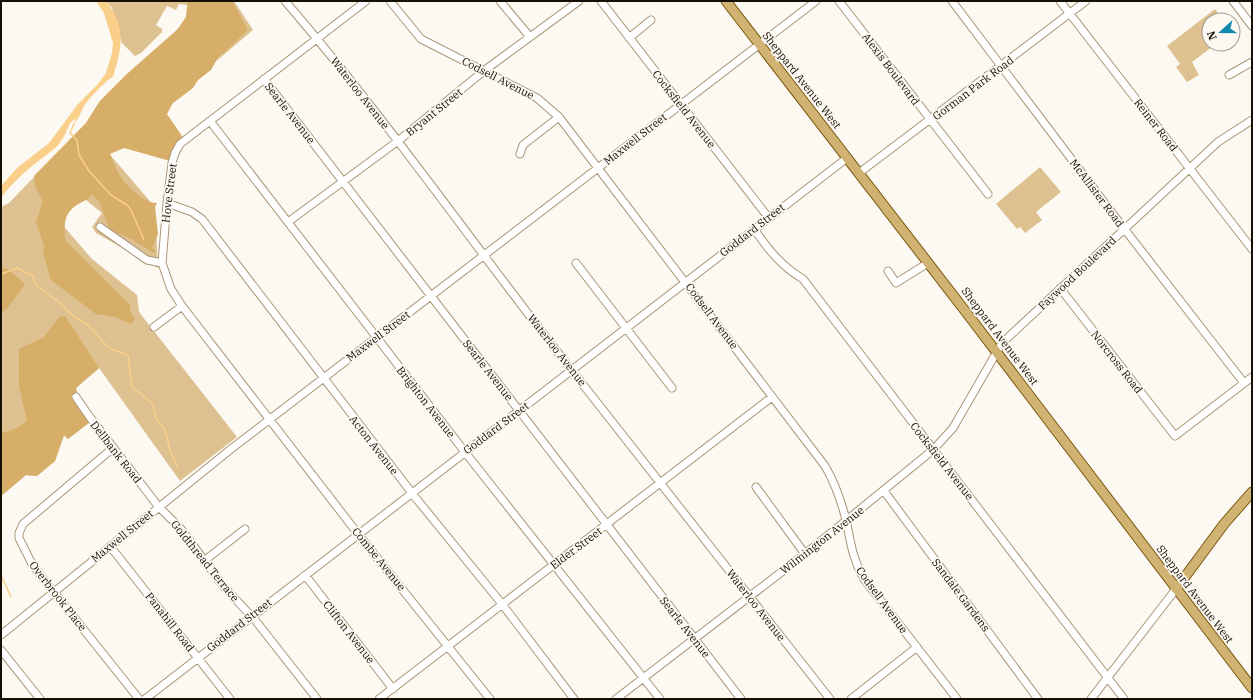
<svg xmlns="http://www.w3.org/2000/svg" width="1253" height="700" font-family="'IBM Plex Serif',serif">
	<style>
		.green { fill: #dec190 }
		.forest { fill: #d7ae68 }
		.water { fill: #f9cf89 }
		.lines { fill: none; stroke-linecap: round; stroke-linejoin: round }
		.stream { stroke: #f9cf89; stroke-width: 1.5 }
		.minor-casing { stroke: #a99677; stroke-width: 9 }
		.major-casing { stroke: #7b580e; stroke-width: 11 }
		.minor { stroke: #fff; stroke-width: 7 }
		.major { stroke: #d0b372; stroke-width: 9 }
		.labels { text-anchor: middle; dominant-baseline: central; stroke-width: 3.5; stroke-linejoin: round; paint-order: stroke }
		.street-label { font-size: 11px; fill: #160f04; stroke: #fcf8f2 }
	</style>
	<rect width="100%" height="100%" fill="#fcf8f2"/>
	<path class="green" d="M 106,1 L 234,1 L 253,30 L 162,107 L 106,150 L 155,207 L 158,268 L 96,233 L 92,227 L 102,213 L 81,196 L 60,222 L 92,259 L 137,295 L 139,312 L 237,437 L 180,481 L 99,368 L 76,388 L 77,393 L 72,397 L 90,422 L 68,439 L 64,435 L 55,461 L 37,476 L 26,475 L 1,496 L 1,207 L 9,203 L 86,123 L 100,101 L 127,74 L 178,29 L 186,17 L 187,5 L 179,4 L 176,10 L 167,6 L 156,25 L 162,29 L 162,32 L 141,53 L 135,56 L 122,43 L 112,8 Z
		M 1215,9 L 1223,20 L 1209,20 L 1209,44 L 1216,44 L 1192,62 L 1199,75 L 1187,82 L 1176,67 L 1180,64 L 1167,46 Z
		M 1040,167 L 1061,192 L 1036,212 L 1042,220 L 1025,233 L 1020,227 L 1017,229 L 996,204 Z"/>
	<path class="forest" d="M 188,1 L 232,1 L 248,30 L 227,50 L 218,57 L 211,70 L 198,80 L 193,88 L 173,103 L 167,114 L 184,139 L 170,161 L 124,148 L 110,154 C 113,160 115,168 119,174 C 124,184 145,204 157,203 L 155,207 L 158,234 L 152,248 L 155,250 L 154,253 L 131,239 L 110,230 L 99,202 L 91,194 C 90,198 86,200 82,202 C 64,211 64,222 65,240 L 130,305 L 130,311 L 135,319 L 131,324 L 115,317 L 96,314 L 51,280 L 43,253 L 44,246 L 36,222 L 43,201 L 35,187 L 34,176 L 86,123 L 100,101 L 127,74 L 178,29 L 186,17 Z
		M 1,268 L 8,269 L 25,284 L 7,309 L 1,312 Z
		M 65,316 L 99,368 L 76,388 L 77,393 L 72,397 L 90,422 L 68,439 L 64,435 L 55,461 L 37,476 L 26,475 L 1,496 L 1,432 C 10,433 20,426 27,421 L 19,387 L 19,349 L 44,337 L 59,317 Z"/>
	<path class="water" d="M 96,1 L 106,1 C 127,28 122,47 113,77 C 106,80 87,100 83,108 C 80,114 79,119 73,124 L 76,118 C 67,123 67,134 61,141 C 58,147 50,152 45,156 C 29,168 13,181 1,198 L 1,186 L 17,168 L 49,143 L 78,104 L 98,84 L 106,73 L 112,53 L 113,43 L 104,13 Z"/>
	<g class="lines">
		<path class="stream" d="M 74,124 L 70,133 L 77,140 L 79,155 L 89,171 L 111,195 L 127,205 L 131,210 L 144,240
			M 1,274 L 17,268 L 33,276 L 36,285 L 59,302 L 73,316 L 88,325 L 106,345 L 111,349 L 128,355 L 132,387 L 153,404 L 156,418 L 165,430 L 170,450 L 178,468
			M 1,575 L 11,597"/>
		<g class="minor-casing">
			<path id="minor" d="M 285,1 C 385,117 472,243 566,363 C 654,475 742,587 830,699
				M 366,1 L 180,144 L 175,153 L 172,163 L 167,203 L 162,263 L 171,289 L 182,306 L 358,534 L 490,699
				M 390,1 L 421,39 L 537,98 L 559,117 L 825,466 C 835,483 841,500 846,520 C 851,543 852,558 864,579 L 957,699
				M 500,1 L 530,37
				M 601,1 L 768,217
				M 839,1 L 988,194
				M 952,1 L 1119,222 L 1244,383
				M 1060,1 L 1252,249
				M 1233,1 L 1252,26
				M 629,38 L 651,20
				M 1229,75 L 1252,62
				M 264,79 L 741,699
				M 210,121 L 468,456 L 660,699
				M 520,154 L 523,145 L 559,117
				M 859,173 L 1086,1
				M 167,203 L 192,212 L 202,219 L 415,497 L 502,604 L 574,699
				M 288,222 L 398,141 L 485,70 L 579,1
				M 100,227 L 147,260 L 162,263
				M 754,229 C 768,249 781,266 803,279 L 1124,699
				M 576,263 L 672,388
				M 888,271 L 896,283 L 928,263
				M 1060,288 L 1175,436 L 1252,377
				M 154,327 L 182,306
				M 76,397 L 89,416 L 158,506 L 181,529 L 224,587 L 255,620 L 317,699
				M 113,448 L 23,524 L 19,533 L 19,538 L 32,564 L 41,576 L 139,699
				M 756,487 L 805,554
				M 884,491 L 1038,699
				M 110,546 L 230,699
				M 204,561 L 245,529
				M 305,575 L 393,689
				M 1,635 L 231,449 L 816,1
				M 1,650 L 40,699
				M 145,699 L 847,158
				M 379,699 L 772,397
				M 616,699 L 805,554 L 933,450 L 953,428 L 1002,343 L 1218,142 L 1252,120
				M 851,699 L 917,647
				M 1091,699 L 1176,589"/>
		</g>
		<g class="major-casing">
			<path id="major" d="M 726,1 L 969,316 L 1252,688
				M 1176,589 L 1224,524 L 1252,492"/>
		</g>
		<use href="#minor" class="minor"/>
		<use href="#major" class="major"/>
	</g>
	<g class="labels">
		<g class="street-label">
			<text transform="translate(891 69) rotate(53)">Alexis Boulevard</text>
			<text transform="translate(498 78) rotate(27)">Codsell Avenue</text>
			<text transform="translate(802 80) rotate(52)">Sheppard Avenue West</text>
			<text transform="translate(973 88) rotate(-37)">Gorman Park Road</text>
			<text transform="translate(360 93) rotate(52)">Waterloo Avenue</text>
			<text transform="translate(684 109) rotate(52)">Cocksfield Avenue</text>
			<text transform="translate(434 112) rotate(-39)">Bryant Street</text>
			<text transform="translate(290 113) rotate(52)">Searle Avenue</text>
			<text transform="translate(1156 125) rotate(52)">Reiner Road</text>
			<text transform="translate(635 139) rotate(-38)">Maxwell Street</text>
			<text transform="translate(169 193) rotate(-83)">Hove Street</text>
			<text transform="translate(1097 193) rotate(53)">McAllister Road</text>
			<text transform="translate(752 230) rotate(-38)">Goddard Street</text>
			<text transform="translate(1077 273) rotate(-43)">Faywood Boulevard</text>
			<text transform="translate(712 316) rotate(53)">Codsell Avenue</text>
			<text transform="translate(378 336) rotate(-37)">Maxwell Street</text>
			<text transform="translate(1000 336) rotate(53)">Sheppard Avenue West</text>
			<text transform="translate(557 350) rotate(52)">Waterloo Avenue</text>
			<text transform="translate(1117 362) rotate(52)">Norcross Road</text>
			<text transform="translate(488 370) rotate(52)">Searle Avenue</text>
			<text transform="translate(426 402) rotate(52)">Brighton Avenue</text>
			<text transform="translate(496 428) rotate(-37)">Goddard Street</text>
			<text transform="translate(374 445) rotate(52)">Acton Avenue</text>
			<text transform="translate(116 452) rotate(52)">Dellbank Road</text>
			<text transform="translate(942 461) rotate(52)">Cocksfield Avenue</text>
			<text transform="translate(122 536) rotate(-39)">Maxwell Street</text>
			<text transform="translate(822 540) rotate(-38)">Wilmington Avenue</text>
			<text transform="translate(576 548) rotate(-37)">Elder Street</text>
			<text transform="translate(379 559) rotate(51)">Combe Avenue</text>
			<text transform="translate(205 561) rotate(51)">Goldthread Terrace</text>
			<text transform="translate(1195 594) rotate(53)">Sheppard Avenue West</text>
			<text transform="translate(961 595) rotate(53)">Sandale Gardens</text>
			<text transform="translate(58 596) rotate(52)">Overbrook Place</text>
			<text transform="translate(882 600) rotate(54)">Codsell Avenue</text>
			<text transform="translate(756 605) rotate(52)">Waterloo Avenue</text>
			<text transform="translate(170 622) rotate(52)">Panahill Road</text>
			<text transform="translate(239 625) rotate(-38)">Goddard Street</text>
			<text transform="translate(685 627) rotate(52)">Searle Avenue</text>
			<text transform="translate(349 632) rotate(52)">Clifton Avenue</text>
		</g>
	</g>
	<rect width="1253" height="700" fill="none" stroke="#160f04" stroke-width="4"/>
	<g transform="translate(1221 32) rotate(249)"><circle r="19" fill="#fcf8f2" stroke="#a09b93"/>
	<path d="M0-3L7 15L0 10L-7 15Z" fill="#108bad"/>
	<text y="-6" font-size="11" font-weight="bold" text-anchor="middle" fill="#160f04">N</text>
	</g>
</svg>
